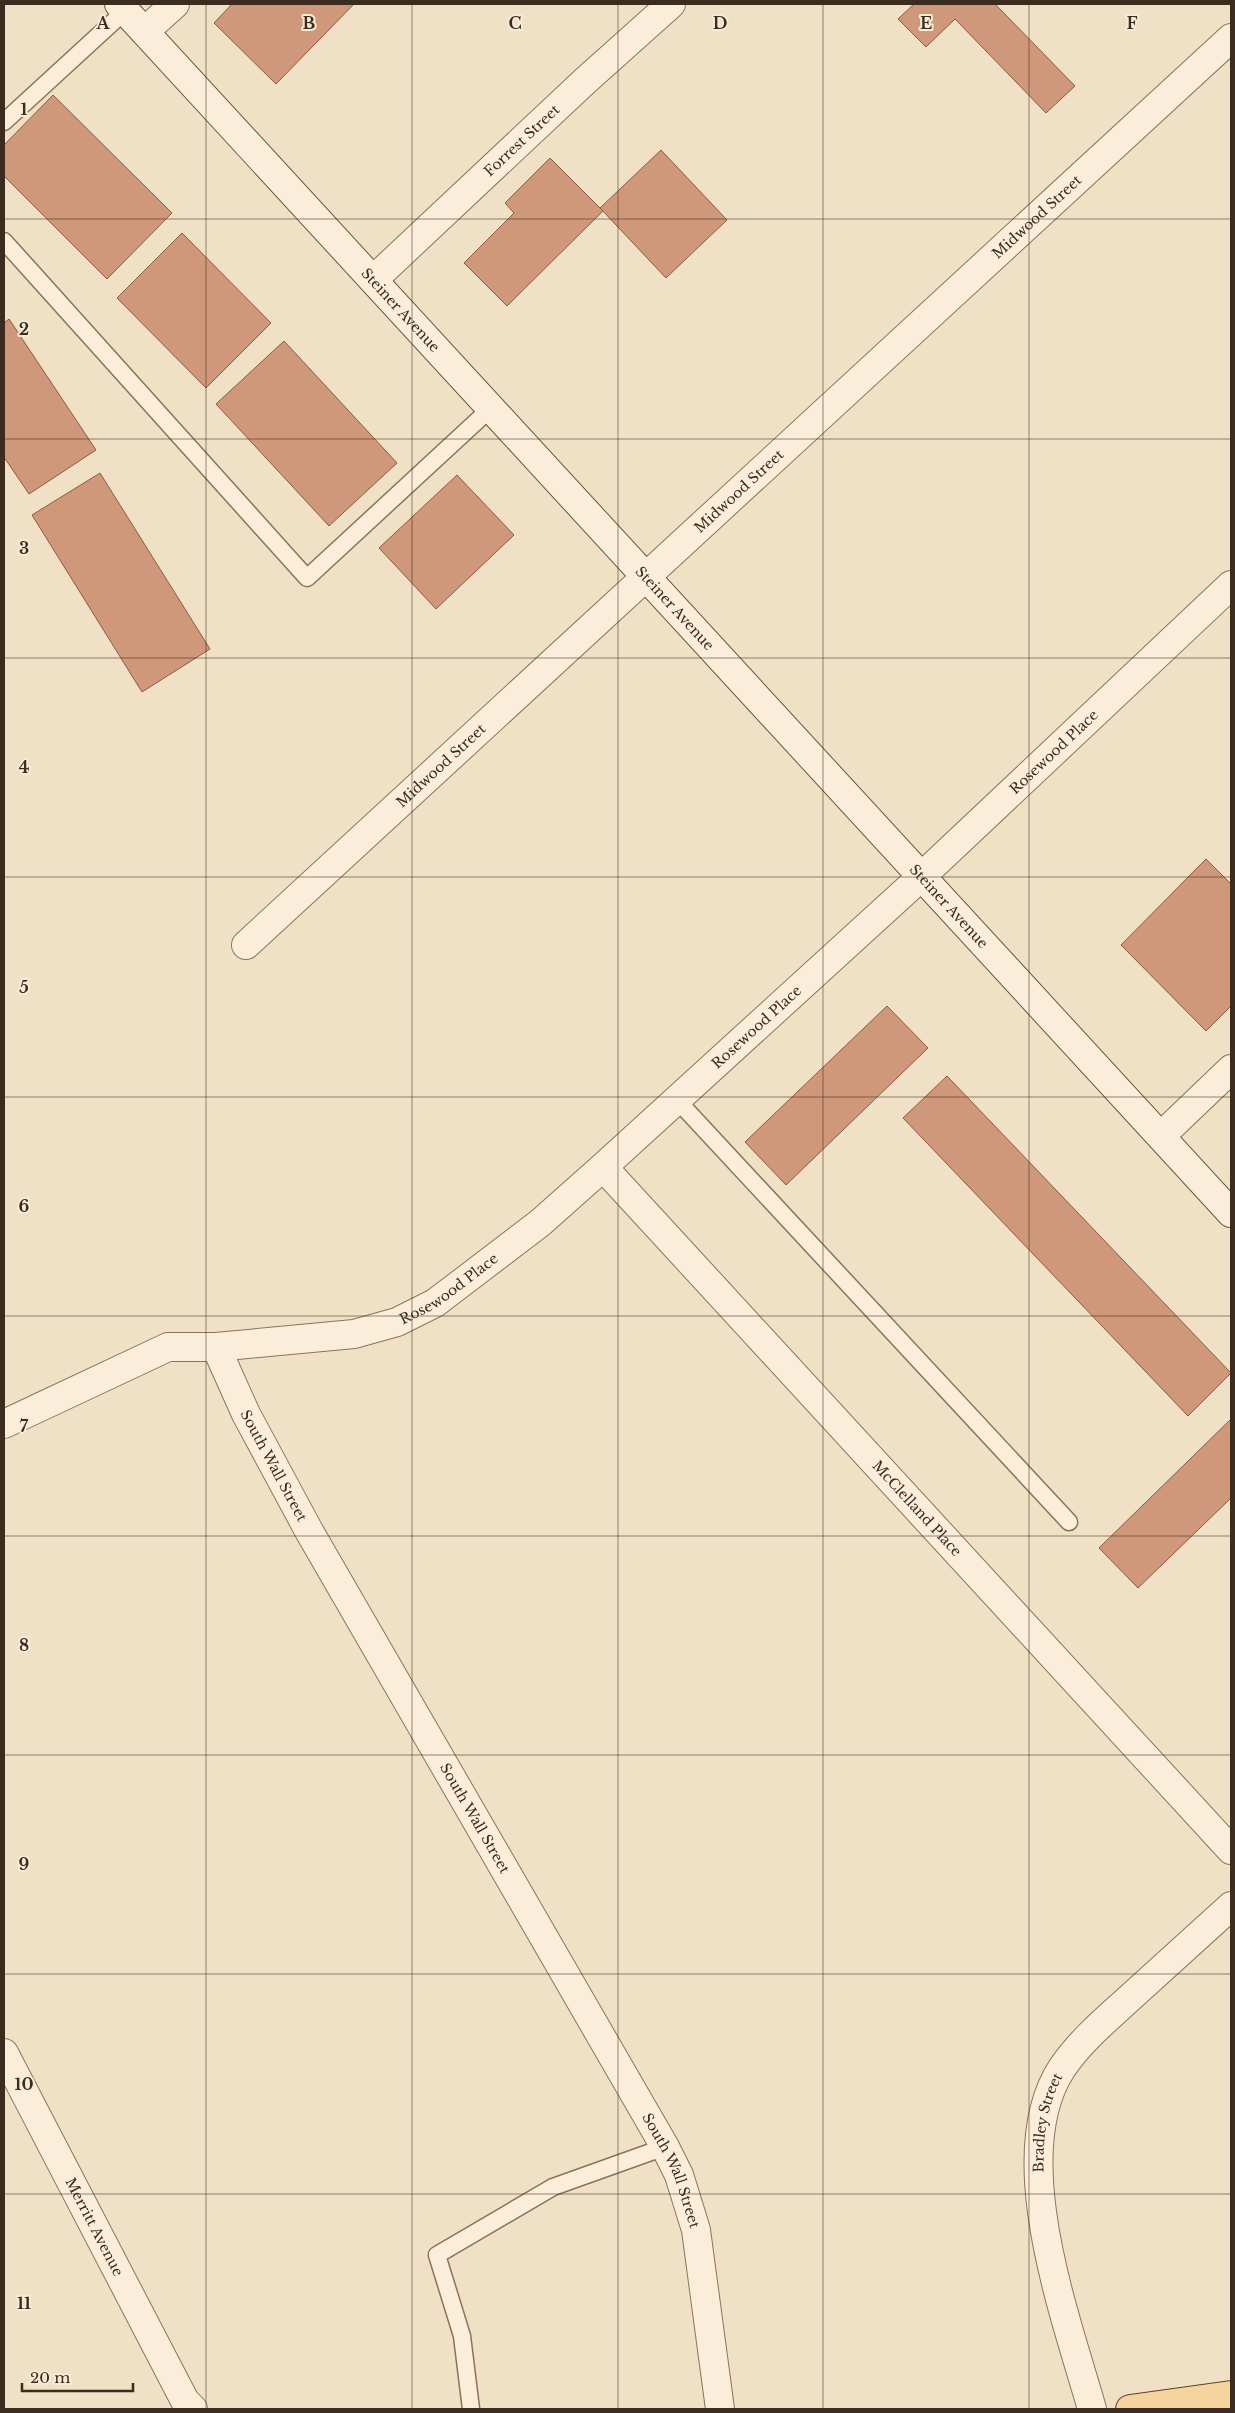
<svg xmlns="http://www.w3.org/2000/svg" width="1235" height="2413" font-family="'Libre Baskerville',serif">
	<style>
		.building { fill: #d0987a; stroke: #8d593f }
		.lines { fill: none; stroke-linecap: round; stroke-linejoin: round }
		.lane-casing { stroke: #8d725a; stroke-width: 19 }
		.street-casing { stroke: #8d725a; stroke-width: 30 }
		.secondary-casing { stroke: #6f533d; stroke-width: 30 }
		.primary-casing { stroke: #5b402f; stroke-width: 30 }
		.lane { stroke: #faeeda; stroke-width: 16 }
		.street { stroke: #faeeda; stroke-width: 28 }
		.secondary { stroke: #faeeda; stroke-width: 28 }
		.primary { stroke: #f4d39d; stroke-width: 28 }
		.grid { fill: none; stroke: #3c2b1f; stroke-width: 1; stroke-opacity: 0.55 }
		.labels { text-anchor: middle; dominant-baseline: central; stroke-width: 4; stroke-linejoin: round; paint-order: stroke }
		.street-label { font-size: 14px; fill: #3c2b1f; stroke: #f7ebd6 }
		.grid-label { font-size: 16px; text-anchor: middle; font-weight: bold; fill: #3c2b1f; stroke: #f7ebd6; stroke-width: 4; stroke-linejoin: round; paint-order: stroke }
	</style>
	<rect width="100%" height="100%" fill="#f0e1c6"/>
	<path class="building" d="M 232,4 L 354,4 L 276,84 L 214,23 Z
		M 914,4 L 995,4 L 1075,86 L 1046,113 L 955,19 L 926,47 L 898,19 Z
		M 53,95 L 172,213 L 107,279 L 4,176 L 4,145 Z
		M 661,150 L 727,220 L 666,278 L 600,208 Z
		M 550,158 L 603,211 L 507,306 L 464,263 L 514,213 L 505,203 Z
		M 182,233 L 271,323 L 206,388 L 117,298 Z
		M 9,319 L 96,450 L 29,494 L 4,457 L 4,323 Z
		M 284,341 L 397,463 L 329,526 L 216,404 Z
		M 100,473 L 210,649 L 142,692 L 32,515 Z
		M 457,475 L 514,535 L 436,609 L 379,548 Z
		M 1206,859 L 1231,884 L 1231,1006 L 1206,1031 L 1121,945 Z
		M 887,1006 L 928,1048 L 786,1185 L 745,1142 Z
		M 947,1076 L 1231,1373 L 1188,1416 L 903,1118 Z
		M 1231,1419 L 1231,1498 L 1138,1588 L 1099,1548 Z"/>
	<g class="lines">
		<g class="lane-casing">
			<path id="lane" d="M 4,122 L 125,11
				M 4,241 L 307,578 L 490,409
				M 677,1100 L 1069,1522
				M 471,2409 L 462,2336 L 437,2255 L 553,2187 L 665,2147"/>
		</g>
		<g class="street-casing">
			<g id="street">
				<path d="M 145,31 L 175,4"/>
				<path id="s1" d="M 373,280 L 585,81 L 671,4"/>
				<path id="s2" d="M 246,945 L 1231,38"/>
				<path d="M 1161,1136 L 1231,1069"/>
				<path id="s3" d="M 603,1167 L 1231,1850"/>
				<path id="s4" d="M 216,1347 L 246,1414 L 309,1531 L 665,2147 L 679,2175 L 696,2230 L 720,2409"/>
				<path id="s5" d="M 4,1424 L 168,1347 L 216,1347 L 354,1334 L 397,1322 L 435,1303 L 540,1223 L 603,1167 L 921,877 L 1231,585"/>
				<path id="s6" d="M 4,2053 L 185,2401 L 193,2409"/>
				<path id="s7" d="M 1092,2409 C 1066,2317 1005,2155 1062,2068 C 1081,2040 1108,2018 1133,1995 C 1166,1965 1199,1935 1231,1906"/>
			</g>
		</g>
		<g class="secondary-casing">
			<g id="secondary">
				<path id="s8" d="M 119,4 L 1231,1213"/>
			</g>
		</g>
		<g class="primary-casing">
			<path id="primary" d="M 1130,2409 L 1231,2395"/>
		</g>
		<use href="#lane" class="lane"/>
		<use href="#street" class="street"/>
		<use href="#secondary" class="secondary"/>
		<use href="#primary" class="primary"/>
	</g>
	<path class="grid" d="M 206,4 L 206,2409M 412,4 L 412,2409M 618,4 L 618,2409M 823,4 L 823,2409M 1029,4 L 1029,2409M 4,219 L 1231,219M 4,439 L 1231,439M 4,658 L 1231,658M 4,877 L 1231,877M 4,1097 L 1231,1097M 4,1316 L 1231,1316M 4,1536 L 1231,1536M 4,1755 L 1231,1755M 4,1974 L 1231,1974M 4,2194 L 1231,2194"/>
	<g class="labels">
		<g class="street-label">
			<text stroke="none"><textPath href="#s1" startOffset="204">Forrest Street</textPath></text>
			<text stroke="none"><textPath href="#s2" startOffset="1075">Midwood Street</textPath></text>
			<text stroke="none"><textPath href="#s8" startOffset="416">Steiner Avenue</textPath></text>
			<text stroke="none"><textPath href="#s2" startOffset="670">Midwood Street</textPath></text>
			<text stroke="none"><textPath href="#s8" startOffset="821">Steiner Avenue</textPath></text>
			<text stroke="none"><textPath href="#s5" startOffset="1284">Rosewood Place</textPath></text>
			<text stroke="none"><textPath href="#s2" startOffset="265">Midwood Street</textPath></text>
			<text stroke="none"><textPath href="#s8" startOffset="1226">Steiner Avenue</textPath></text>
			<text stroke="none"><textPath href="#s5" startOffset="879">Rosewood Place</textPath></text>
			<text stroke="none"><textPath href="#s5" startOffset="474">Rosewood Place</textPath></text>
			<text stroke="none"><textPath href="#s4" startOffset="132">South Wall Street</textPath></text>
			<text stroke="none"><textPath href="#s3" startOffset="464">McClelland Place</textPath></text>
			<text stroke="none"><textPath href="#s4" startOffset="538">South Wall Street</textPath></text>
			<text stroke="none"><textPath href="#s7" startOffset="294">Bradley Street</textPath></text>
			<text stroke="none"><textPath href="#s4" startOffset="942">South Wall Street</textPath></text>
			<text stroke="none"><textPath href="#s6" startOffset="196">Merritt Avenue</textPath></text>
		</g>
	</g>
	<g class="grid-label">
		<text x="103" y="29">A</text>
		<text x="309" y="29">B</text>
		<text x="515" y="29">C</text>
		<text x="720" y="29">D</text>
		<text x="926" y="29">E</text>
		<text x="1132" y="29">F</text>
		<text x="24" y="115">1</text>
		<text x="24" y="335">2</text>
		<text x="24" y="554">3</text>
		<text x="24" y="773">4</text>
		<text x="24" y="993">5</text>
		<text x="24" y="1212">6</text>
		<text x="24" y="1432">7</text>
		<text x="24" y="1651">8</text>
		<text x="24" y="1870">9</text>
		<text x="24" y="2090">10</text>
		<text x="24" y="2309">11</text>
	</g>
	<rect width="1235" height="2413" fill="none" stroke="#3c2b1f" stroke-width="10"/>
	<path d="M22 2383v8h111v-8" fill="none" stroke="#3c2b1f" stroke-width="2.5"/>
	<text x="30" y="2383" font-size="15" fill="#3c2b1f" stroke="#f7ebd6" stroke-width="4" paint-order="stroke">20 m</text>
</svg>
